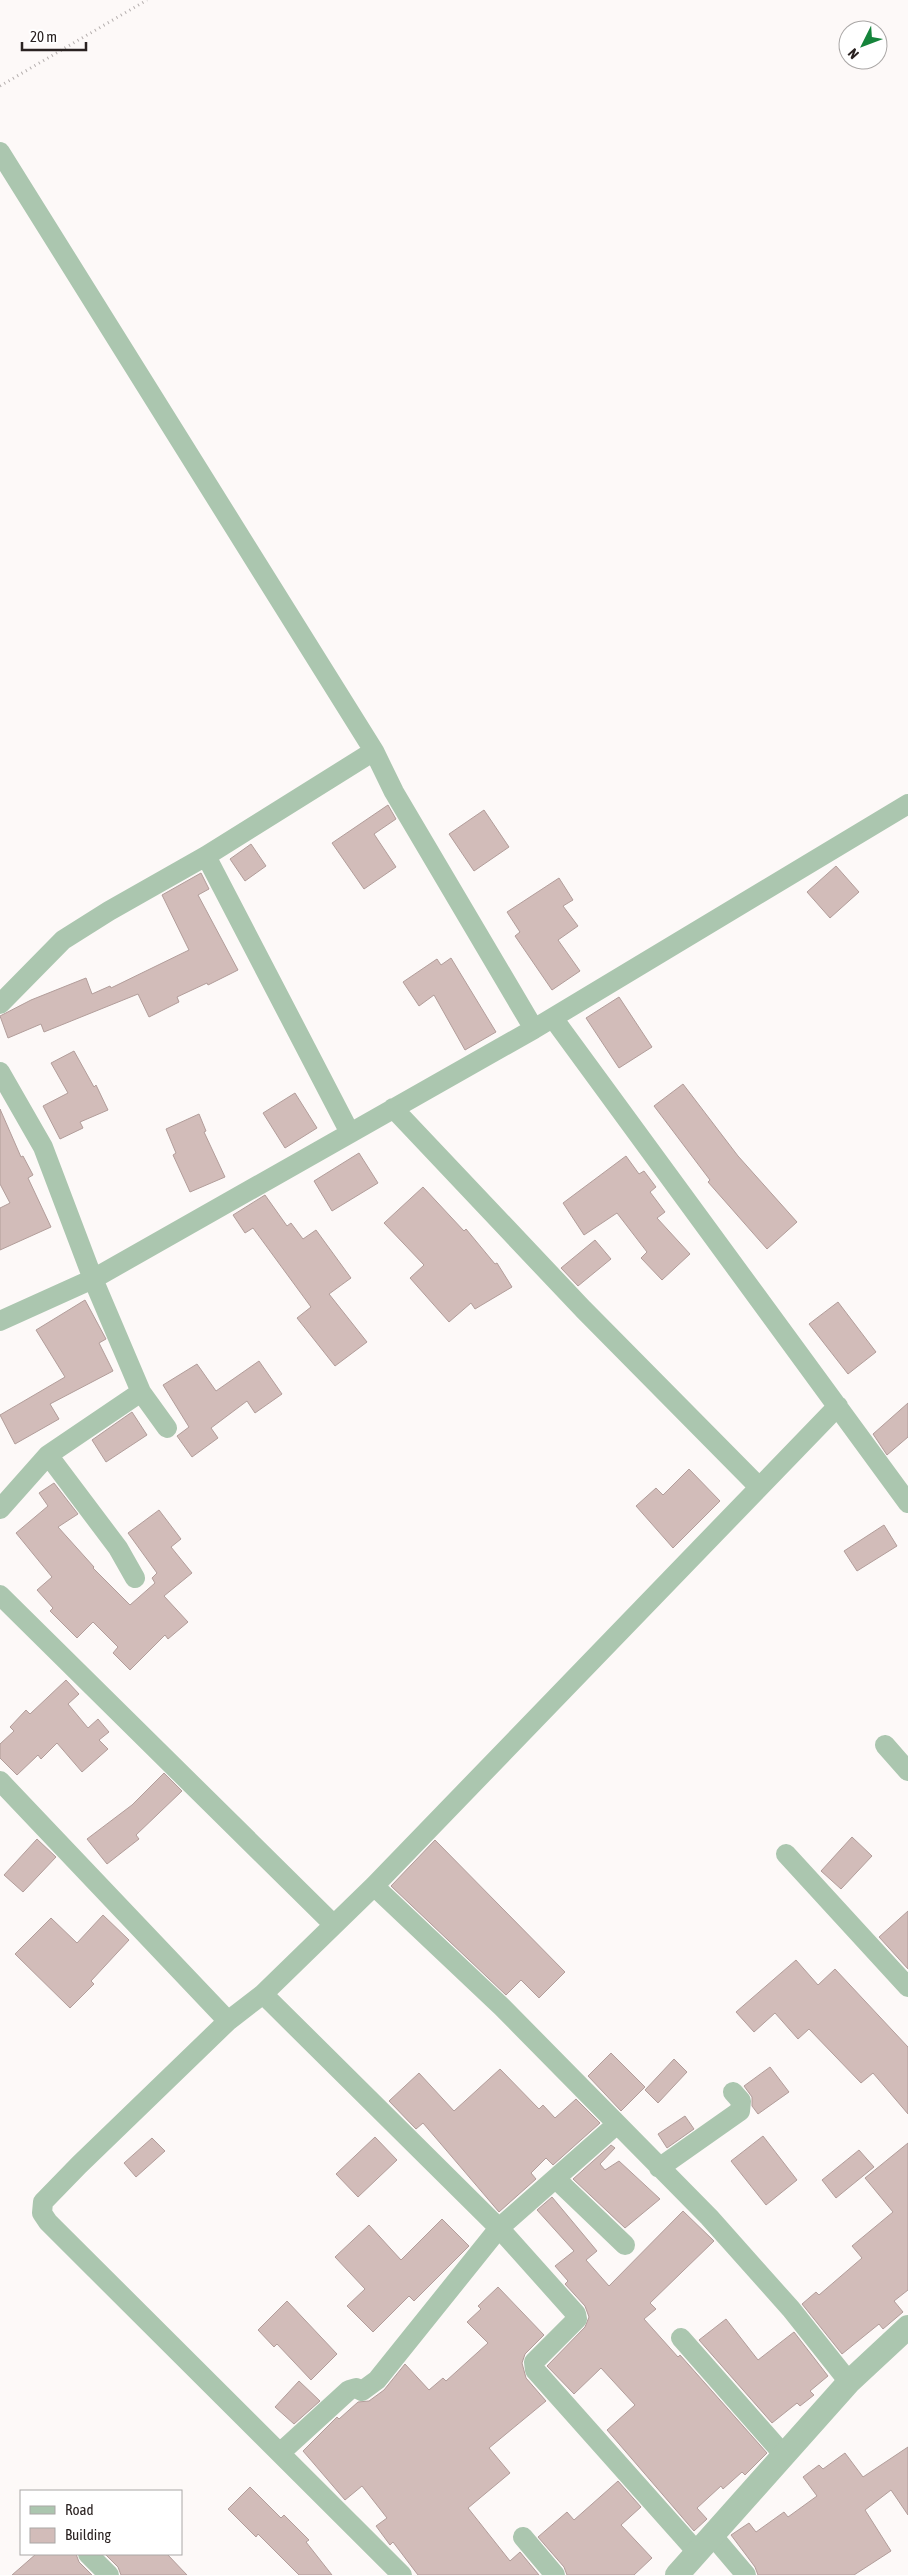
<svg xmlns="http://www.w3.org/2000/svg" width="908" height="2575" font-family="'Asap Condensed',sans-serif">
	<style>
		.building { fill: #d2bcb9; stroke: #b29d9a }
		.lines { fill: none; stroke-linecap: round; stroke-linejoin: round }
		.path { stroke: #b4aead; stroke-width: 3; stroke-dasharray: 1 4; stroke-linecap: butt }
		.minor { stroke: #abc6af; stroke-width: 20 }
		.tertiary { stroke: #abc6af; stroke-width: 24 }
	</style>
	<rect width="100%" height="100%" fill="#fdf9f8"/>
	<path class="building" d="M 388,805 L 396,819 L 374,834 L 396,867 L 364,889 L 332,843 Z
		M 484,810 L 509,847 L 474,871 L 449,834 Z
		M 251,844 L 266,866 L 245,881 L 230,859 Z
		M 836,866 L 859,892 L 830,918 L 807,892 Z
		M 201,873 L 209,889 L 198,895 L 238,970 L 208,985 L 207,983 L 177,997 L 179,1002 L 149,1017 L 138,994 L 44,1032 L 41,1024 L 8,1038 L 0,1016 L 31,1000 L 86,978 L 92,994 L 110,986 L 111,988 L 189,950 L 162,895 Z
		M 559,878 L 573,900 L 563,906 L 578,926 L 558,940 L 580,971 L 552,990 L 515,936 L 520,932 L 507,912 Z
		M 451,958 L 496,1032 L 465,1050 L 434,995 L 419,1006 L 403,982 L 437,959 L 441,965 Z
		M 619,997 L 652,1047 L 619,1068 L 586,1018 Z
		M 74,1051 L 94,1087 L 96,1085 L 108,1110 L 80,1122 L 83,1128 L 60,1139 L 43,1106 L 68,1093 L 51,1063 Z
		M 683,1084 L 738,1156 L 797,1222 L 767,1249 L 708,1182 L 710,1180 L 654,1106 Z
		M 295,1093 L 317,1128 L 285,1148 L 263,1113 Z
		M 0,1109 L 21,1157 L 23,1156 L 33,1175 L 28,1178 L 51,1227 L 0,1250 L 0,1208 L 10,1203 L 0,1184 Z
		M 199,1114 L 206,1131 L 204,1132 L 225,1177 L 190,1192 L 173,1155 L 176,1153 L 166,1129 Z
		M 359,1153 L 378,1183 L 332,1211 L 314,1181 Z
		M 626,1156 L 639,1174 L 644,1171 L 656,1187 L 650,1192 L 665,1212 L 657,1218 L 690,1254 L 662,1280 L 641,1258 L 647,1252 L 617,1213 L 584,1235 L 563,1203 Z
		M 423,1187 L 464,1231 L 466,1229 L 495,1264 L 497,1263 L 512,1287 L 475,1309 L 471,1303 L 449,1322 L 410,1278 L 424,1265 L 384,1223 Z
		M 265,1195 L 287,1226 L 291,1223 L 303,1239 L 316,1230 L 351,1278 L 329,1294 L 367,1342 L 335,1366 L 297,1318 L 311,1307 L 253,1228 L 245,1233 L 233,1215 Z
		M 595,1240 L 611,1259 L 578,1286 L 561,1268 Z
		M 85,1300 L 106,1339 L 99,1343 L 113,1371 L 50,1404 L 59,1419 L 15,1444 L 0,1415 L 65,1377 L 36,1330 Z
		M 838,1302 L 876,1352 L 848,1374 L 809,1324 Z
		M 259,1361 L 282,1394 L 255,1413 L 247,1401 L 211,1428 L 218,1438 L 192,1457 L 177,1436 L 189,1427 L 163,1385 L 197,1364 L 216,1391 Z
		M 908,1403 L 908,1437 L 887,1455 L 873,1434 Z
		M 132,1412 L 147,1435 L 106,1462 L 92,1440 Z
		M 689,1469 L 720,1501 L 673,1548 L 636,1506 L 656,1488 L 663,1495 Z
		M 54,1483 L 78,1514 L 58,1527 L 94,1567 L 93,1568 L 130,1605 L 155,1583 L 152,1578 L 157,1573 L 128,1533 L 159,1510 L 181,1539 L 171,1547 L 192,1573 L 164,1596 L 188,1622 L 168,1639 L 165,1635 L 130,1670 L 113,1653 L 118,1647 L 93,1622 L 77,1638 L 50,1611 L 53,1608 L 37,1590 L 52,1577 L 16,1533 L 48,1506 L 39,1493 Z
		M 884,1525 L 897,1546 L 857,1571 L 844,1551 Z
		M 66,1680 L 79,1694 L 68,1704 L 88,1728 L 98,1719 L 109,1732 L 99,1740 L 108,1749 L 82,1772 L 57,1743 L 41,1759 L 38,1755 L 17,1775 L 0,1758 L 0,1744 L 14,1731 L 10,1727 L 26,1710 L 30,1714 Z
		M 164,1773 L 182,1791 L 136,1835 L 139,1839 L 107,1864 L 87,1839 L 132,1805 Z
		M 852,1837 L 872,1856 L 841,1889 L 821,1871 Z
		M 37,1839 L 56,1857 L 23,1892 L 4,1875 Z
		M 435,1840 L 565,1972 L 539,1998 L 521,1980 L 506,1995 L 391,1886 Z
		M 908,1911 L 908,1969 L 879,1937 Z
		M 103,1915 L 129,1940 L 91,1981 L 94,1984 L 70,2008 L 15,1954 L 51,1918 L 77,1943 Z
		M 796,1960 L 818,1985 L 835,1969 L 908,2047 L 908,2114 L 873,2073 L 861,2083 L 809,2029 L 798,2039 L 775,2013 L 754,2032 L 736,2012 Z
		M 611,2053 L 645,2087 L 621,2111 L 588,2076 Z
		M 674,2059 L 687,2072 L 658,2103 L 645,2090 Z
		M 770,2067 L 789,2092 L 758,2114 L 752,2106 L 752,2097 L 744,2086 Z
		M 500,2069 L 539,2109 L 543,2105 L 555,2118 L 576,2099 L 600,2123 L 553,2165 L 546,2158 L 531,2173 L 536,2179 L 499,2212 L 423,2123 L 416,2129 L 389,2101 L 419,2073 L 454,2111 Z
		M 685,2116 L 694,2129 L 667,2148 L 658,2134 Z
		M 763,2136 L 797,2180 L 766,2205 L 731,2161 Z
		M 375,2137 L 397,2160 L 358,2197 L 336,2174 Z
		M 152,2138 L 165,2151 L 136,2177 L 124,2163 Z
		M 908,2143 L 908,2290 L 894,2301 L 903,2312 L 883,2329 L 879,2324 L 842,2354 L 802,2304 L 816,2292 L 819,2295 L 862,2258 L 852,2246 L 893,2212 L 865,2178 Z
		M 611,2145 L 615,2148 L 600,2164 L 605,2170 L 619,2161 L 660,2199 L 625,2228 L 573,2179 Z
		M 859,2150 L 874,2167 L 836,2198 L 822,2180 Z
		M 552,2197 L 597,2251 L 586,2260 L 609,2286 L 683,2211 L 714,2241 L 650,2303 L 656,2309 L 644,2319 L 678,2357 L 680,2355 L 767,2453 L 745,2475 L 742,2472 L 723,2489 L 721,2486 L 697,2508 L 707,2519 L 694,2531 L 607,2430 L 635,2405 L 601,2368 L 574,2394 L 547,2366 L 585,2327 L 589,2317 L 585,2306 L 565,2284 L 568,2281 L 555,2266 L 574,2251 L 537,2210 Z
		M 442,2219 L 469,2246 L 414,2301 L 409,2296 L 373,2332 L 347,2306 L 365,2289 L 335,2257 L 369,2225 L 401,2260 Z
		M 498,2287 L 544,2335 L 525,2354 L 522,2363 L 526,2378 L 546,2401 L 489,2448 L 510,2473 L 468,2508 L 510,2561 L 520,2552 L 539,2575 L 418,2575 L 393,2542 L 390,2545 L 376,2526 L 387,2518 L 362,2486 L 345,2500 L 303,2451 L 337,2417 L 339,2419 L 358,2402 L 369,2401 L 384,2390 L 405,2364 L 429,2390 L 443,2378 L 446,2381 L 488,2343 L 467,2322 L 481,2309 L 478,2306 Z
		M 287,2301 L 337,2354 L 311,2380 L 277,2344 L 274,2347 L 258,2330 Z
		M 726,2319 L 758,2360 L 794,2332 L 828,2376 L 810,2391 L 814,2395 L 800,2406 L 797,2403 L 772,2423 L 699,2340 Z
		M 299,2381 L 320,2401 L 294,2424 L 275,2407 Z
		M 908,2447 L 908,2515 L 891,2490 L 865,2510 L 891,2551 L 854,2575 L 758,2575 L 755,2567 L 731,2535 L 749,2523 L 756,2532 L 784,2512 L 788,2517 L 817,2496 L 803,2477 L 819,2465 L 823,2469 L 845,2453 L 863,2477 Z
		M 618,2481 L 641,2507 L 621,2525 L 652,2558 L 634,2575 L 567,2575 L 564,2567 L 538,2537 L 567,2512 L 574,2520 Z
		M 250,2487 L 281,2518 L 284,2515 L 309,2540 L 306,2542 L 332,2575 L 299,2575 L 258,2534 L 256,2537 L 228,2509 Z
		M 36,2554 L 76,2554 L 79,2562 L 92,2575 L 12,2575 Z
		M 105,2554 L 167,2554 L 187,2575 L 121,2575 L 118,2567 Z"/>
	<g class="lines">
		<path class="path" d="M 0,86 L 147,0"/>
		<path class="minor" d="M 0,152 L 374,751 L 394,792 L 534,1029
			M 206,856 L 350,1133
			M 0,1004 L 63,940 L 109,911 L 206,856 L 374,751
			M 553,1018 L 908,1503
			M 0,1072 L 43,1147 L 93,1279 L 141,1392 L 48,1455 L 0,1509
			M 393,1108 L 583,1309 L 759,1487
			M 0,1321 L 93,1279 L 534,1029 L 908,804
			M 141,1392 L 167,1428
			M 48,1455 L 118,1548 L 135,1578
			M 0,1595 L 333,1924
			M 885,1745 L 908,1771
			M 0,1781 L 228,2021
			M 786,1854 L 908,1987
			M 374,1886 L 502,2007 L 709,2217 L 791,2309 L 849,2382
			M 263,1994 L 374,1886 L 838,1406
			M 659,2168 L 740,2111 L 741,2101 L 733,2092
			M 556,2179 L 625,2245
			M 681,2338 L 784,2455
			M 280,2453 L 349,2390 L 356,2388 L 362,2391 L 377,2380 L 499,2228 L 617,2124
			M 712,2535 L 746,2575
			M 523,2537 L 555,2575
			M 88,2554 L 109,2575
			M 402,2575 L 48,2222 L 42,2213 L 43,2202 L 79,2165 L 228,2021 L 263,1994 L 499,2228 L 576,2314 L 577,2319 L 534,2362 L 535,2370 L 697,2552"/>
		<path class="tertiary" d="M 677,2575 L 849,2382 L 908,2327"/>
	</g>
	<rect x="20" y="2490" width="162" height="65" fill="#ffffff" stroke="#aaa7a6"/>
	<rect x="30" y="2506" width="25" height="8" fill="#abc6af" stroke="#aaa7a6"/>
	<text x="65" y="2515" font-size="15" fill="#2a2221">Road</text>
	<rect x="30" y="2528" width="25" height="15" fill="#d2bcb9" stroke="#aaa7a6"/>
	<text x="65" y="2540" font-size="15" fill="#2a2221">Building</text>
	<g transform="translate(863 45) rotate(228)"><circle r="24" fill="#ffffff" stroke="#aaa7a6"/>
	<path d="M0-4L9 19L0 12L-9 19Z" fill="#15843b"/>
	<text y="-8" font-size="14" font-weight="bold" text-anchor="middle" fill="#2a2221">N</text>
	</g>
	<path d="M22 42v8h64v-8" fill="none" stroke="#2a2221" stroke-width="2.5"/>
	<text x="30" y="42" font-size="15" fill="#2a2221" stroke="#ffffff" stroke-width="4" paint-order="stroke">20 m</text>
</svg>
